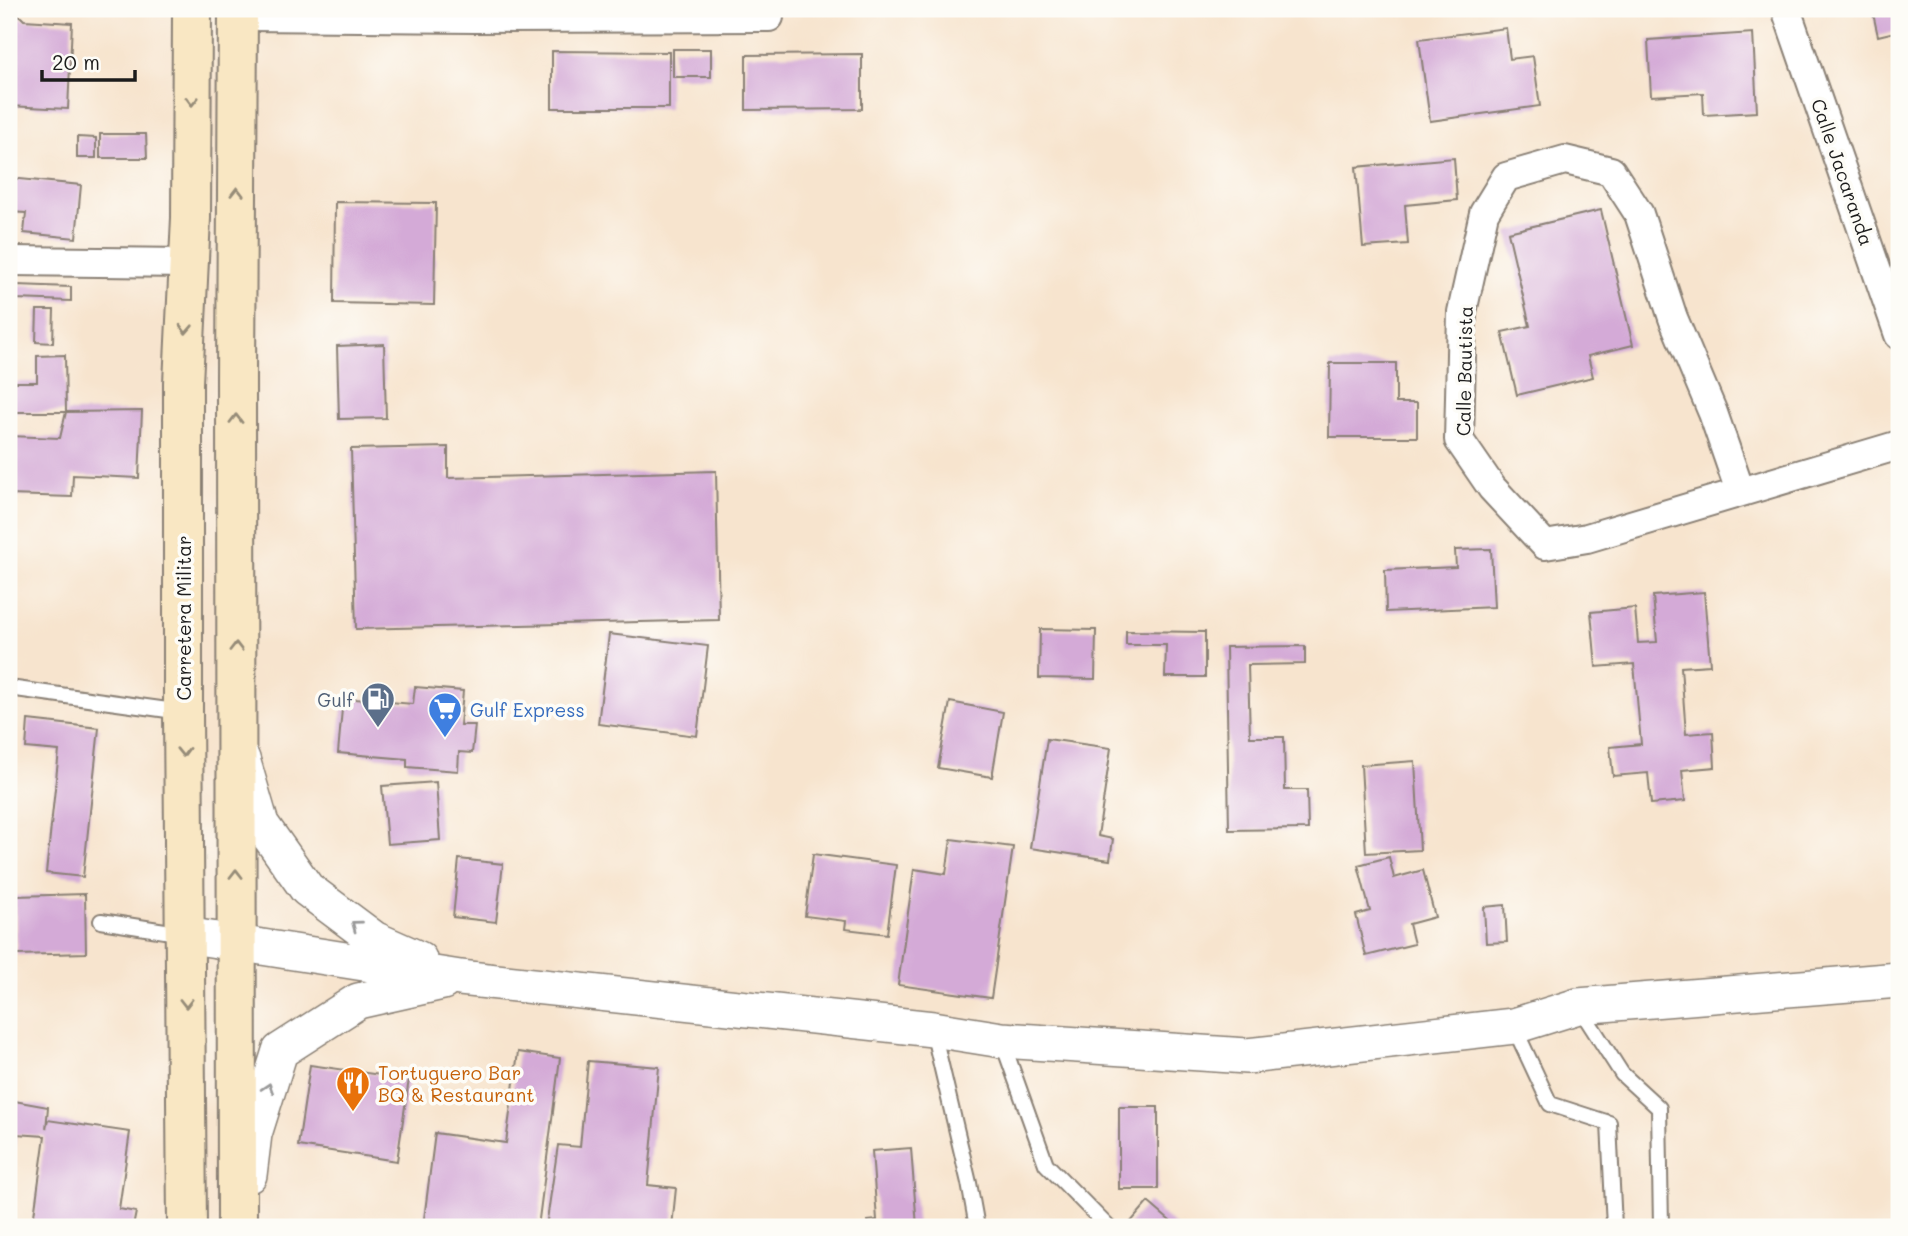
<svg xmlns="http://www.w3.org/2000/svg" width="1908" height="1236" font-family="Mali,sans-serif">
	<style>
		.building { fill: #d4aad7 }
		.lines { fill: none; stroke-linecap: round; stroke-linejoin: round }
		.service-casing { stroke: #8a8075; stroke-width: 18 }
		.minor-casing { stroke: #8a8075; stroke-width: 32 }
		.tertiary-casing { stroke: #8a8075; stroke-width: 38 }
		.secondary-casing { stroke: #8a8075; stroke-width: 42 }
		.service { stroke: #fff; stroke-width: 14 }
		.minor { stroke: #fff; stroke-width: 28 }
		.tertiary { stroke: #fff; stroke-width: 35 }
		.secondary { stroke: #f9e7c3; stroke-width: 38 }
		.oneway { stroke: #968c78 }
		.oneway2 { stroke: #999 }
		.labels { text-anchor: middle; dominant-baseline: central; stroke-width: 7; stroke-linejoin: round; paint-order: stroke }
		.street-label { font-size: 19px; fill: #1c1c1c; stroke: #fdfcf7 }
		.service-label { font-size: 19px; fill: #4e5e75; stroke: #fdfcf7; text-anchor: end }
		.shop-label { font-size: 19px; fill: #366cbe; stroke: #fdfcf7; text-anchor: start }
		.food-label { font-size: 19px; fill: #c56008; stroke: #fdfcf7; text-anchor: start }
	</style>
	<rect width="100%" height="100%" fill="#fdfcf7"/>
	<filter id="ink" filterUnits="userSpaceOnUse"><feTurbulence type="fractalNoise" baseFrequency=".0143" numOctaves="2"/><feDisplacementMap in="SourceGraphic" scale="14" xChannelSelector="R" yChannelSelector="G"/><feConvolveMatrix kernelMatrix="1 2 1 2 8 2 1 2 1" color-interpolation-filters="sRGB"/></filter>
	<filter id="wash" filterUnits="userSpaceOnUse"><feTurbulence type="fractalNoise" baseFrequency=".00686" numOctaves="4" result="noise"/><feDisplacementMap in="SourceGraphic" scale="28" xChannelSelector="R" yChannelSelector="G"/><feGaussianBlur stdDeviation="1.57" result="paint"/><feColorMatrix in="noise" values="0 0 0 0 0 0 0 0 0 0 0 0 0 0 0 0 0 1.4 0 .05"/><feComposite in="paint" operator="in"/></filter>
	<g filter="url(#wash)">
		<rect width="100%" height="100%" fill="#f7e4ce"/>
		<g id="blocks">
			<path class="building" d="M 9,9 L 13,9 L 24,20 L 72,23 L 68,109 L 9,106 Z
				M 1872,9 L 1899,9 L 1899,31 L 1878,36 Z
				M 1506,28 L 1510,59 L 1533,56 L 1540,106 L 1430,121 L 1419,39 Z
				M 1753,33 L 1757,112 L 1704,115 L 1703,93 L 1651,96 L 1648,40 Z
				M 673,49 L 711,49 L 711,77 L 673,77 Z
				M 552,51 L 669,52 L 669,108 L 552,108 Z
				M 862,54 L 862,109 L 746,110 L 746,55 Z
				M 100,134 L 146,134 L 147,158 L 100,158 Z
				M 77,137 L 96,138 L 96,158 L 77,158 Z
				M 1454,158 L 1457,200 L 1405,205 L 1408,244 L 1363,247 L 1356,167 Z
				M 9,178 L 81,185 L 76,238 L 24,233 L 26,213 L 9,212 Z
				M 335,202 L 436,203 L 434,305 L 334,303 Z
				M 1601,210 L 1633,345 L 1588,356 L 1593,377 L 1517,395 L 1502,332 L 1530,326 L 1508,232 Z
				M 17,285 L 71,287 L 71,301 L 16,299 Z
				M 37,310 L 54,310 L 53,343 L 36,342 Z
				M 384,344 L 386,418 L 339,419 L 337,346 Z
				M 65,355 L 66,412 L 9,412 L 9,382 L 37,382 L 37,356 Z
				M 1330,363 L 1396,363 L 1396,403 L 1417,403 L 1417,437 L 1329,437 Z
				M 142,411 L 139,478 L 73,475 L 72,497 L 9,495 L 9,436 L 60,438 L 66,412 Z
				M 448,447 L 448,478 L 716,471 L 719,620 L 356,629 L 351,449 Z
				M 1491,549 L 1494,607 L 1386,612 L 1385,570 L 1456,567 L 1455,550 Z
				M 1704,592 L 1710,665 L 1681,667 L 1686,734 L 1713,732 L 1715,767 L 1682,770 L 1685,801 L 1651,804 L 1648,773 L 1613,776 L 1610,747 L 1641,744 L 1634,664 L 1596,667 L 1591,612 L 1635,608 L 1638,643 L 1657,642 L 1653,596 Z
				M 1040,629 L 1096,630 L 1095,679 L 1039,678 Z
				M 1126,631 L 1205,632 L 1205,677 L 1165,677 L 1166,645 L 1126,645 Z
				M 609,634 L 708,646 L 697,736 L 598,724 Z
				M 1305,646 L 1305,664 L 1248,665 L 1250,737 L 1284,737 L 1285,790 L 1307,790 L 1308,829 L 1229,830 L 1226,647 Z
				M 415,687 L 463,691 L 460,725 L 475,725 L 472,753 L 459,752 L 458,771 L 407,767 L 407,759 L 338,753 L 343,698 L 413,704 Z
				M 950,702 L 1003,712 L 992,777 L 938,768 Z
				M 28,720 L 99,728 L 83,877 L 46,873 L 59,751 L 26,748 Z
				M 1047,739 L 1111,748 L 1098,836 L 1113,839 L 1110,860 L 1030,848 Z
				M 1415,761 L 1420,850 L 1366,853 L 1361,765 Z
				M 436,782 L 440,840 L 387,844 L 382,786 Z
				M 951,839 L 1013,847 L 991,998 L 898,985 L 914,869 L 946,874 Z
				M 813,854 L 896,865 L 887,934 L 845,929 L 846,921 L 805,916 Z
				M 1389,857 L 1394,878 L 1423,870 L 1435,917 L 1409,924 L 1414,944 L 1366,956 L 1356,915 L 1370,911 L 1358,865 Z
				M 459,859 L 503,864 L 496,922 L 453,917 Z
				M 85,894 L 86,953 L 17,955 L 15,896 Z
				M 1505,905 L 1507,942 L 1486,943 L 1484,907 Z
				M 518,1052 L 560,1058 L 538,1227 L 423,1227 L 435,1133 L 506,1143 Z
				M 588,1061 L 659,1067 L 648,1185 L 676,1188 L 672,1227 L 546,1227 L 558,1145 L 580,1147 Z
				M 310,1065 L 409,1079 L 397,1161 L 298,1146 Z
				M 9,1100 L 48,1107 L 46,1129 L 48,1120 L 130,1132 L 119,1209 L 136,1212 L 133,1227 L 62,1227 L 33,1223 L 45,1136 L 16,1134 L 12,1168 L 9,1168 Z
				M 1119,1107 L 1158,1107 L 1158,1189 L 1119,1189 Z
				M 911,1148 L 917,1227 L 868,1227 L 868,1221 L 877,1220 L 872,1151 Z
				M 1148,1202 L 1177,1227 L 1133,1227 L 1129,1224 Z"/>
		</g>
	</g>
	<g filter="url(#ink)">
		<use href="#blocks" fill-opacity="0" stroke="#8a8075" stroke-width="2"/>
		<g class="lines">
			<g class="service-casing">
				<path id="service" d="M 9,688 L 182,712
					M 101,921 L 184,934
					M 1579,1007 L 1622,1074 L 1659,1108 L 1661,1227
					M 1514,1027 L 1550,1104 L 1609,1123 L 1614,1227
					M 933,1031 L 969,1183 L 977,1227
					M 1002,1041 L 1046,1164 L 1108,1227"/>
			</g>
			<g class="minor-casing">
				<path id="minor" d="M 1786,9 L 1899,335
					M 238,16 L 475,18 L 769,17 L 769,9
					M 9,261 L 189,263
					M 1740,491 L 1713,413 L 1673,318 L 1639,214 L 1611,171 L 1565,160 L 1506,177 L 1484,213 L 1462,312 L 1459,440 L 1492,488 L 1545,545 L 1587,538 L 1899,445"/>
			</g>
			<g class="tertiary-casing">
				<path id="tertiary" d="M 242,759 L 261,824 L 307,889 L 374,939 L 419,959
					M 185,935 L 460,978 L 933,1029 L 1002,1040 L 1247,1056 L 1514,1026 L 1578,1006 L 1899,980
					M 249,1175 L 254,1134 L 280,1051 L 358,1001 L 443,982"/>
			</g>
			<g class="secondary-casing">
				<path id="secondary" d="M 187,1227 L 183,712 L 183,383 L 191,218 L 192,9
					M 237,1227 L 236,379 L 238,9"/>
			</g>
			<use href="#service" class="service"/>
			<use href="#minor" class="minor"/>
			<use href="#tertiary" class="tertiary"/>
			<use href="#secondary" class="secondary"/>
		</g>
		<defs><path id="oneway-chevron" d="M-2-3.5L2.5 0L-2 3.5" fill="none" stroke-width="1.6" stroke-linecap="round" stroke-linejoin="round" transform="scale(1.75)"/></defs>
		<g class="oneway">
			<use href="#oneway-chevron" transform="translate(192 101) rotate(91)"/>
			<use href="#oneway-chevron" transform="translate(237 192) rotate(-90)"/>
			<use href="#oneway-chevron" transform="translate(186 329) rotate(93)"/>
			<use href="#oneway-chevron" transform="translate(236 419) rotate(-90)"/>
			<use href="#oneway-chevron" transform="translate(236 647) rotate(-90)"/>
			<use href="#oneway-chevron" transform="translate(183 752) rotate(89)"/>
			<use href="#oneway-chevron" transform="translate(236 874) rotate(-90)"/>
			<use href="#oneway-chevron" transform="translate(186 1003) rotate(90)"/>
		</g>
		<g class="oneway2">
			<use href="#oneway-chevron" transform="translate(356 925) rotate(-143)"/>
			<use href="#oneway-chevron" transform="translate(268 1088) rotate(-72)"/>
		</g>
	</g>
	<defs>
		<g id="fuel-pin" transform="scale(1.75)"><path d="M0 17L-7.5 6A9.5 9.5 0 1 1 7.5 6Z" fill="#5c6f8a" stroke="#fdfcf7"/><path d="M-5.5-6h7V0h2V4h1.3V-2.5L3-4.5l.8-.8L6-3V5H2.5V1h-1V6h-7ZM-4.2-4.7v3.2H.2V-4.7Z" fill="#fff"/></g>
		<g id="supermarket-pin" transform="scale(1.75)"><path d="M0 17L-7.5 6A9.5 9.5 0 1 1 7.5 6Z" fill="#3f7fe0" stroke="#fdfcf7"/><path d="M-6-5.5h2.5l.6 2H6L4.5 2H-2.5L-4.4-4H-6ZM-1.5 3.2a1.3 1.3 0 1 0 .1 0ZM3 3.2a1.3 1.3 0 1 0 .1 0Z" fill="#fff"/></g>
		<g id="restaurant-pin" transform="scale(1.75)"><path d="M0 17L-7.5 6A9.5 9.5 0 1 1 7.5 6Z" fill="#e8710a" stroke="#fdfcf7"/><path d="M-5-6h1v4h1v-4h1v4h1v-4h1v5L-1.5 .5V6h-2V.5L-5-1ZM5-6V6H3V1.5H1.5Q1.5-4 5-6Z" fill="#fff"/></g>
	</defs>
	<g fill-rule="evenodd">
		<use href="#fuel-pin" x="378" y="699"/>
		<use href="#supermarket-pin" x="445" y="709"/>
		<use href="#restaurant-pin" x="353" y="1083"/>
	</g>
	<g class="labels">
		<g class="street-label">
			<text transform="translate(1843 172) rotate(71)">Calle Jacaranda</text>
			<text transform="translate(1464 371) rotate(-89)">Calle Bautista</text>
			<text transform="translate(183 618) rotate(-90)">Carretera Militar</text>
		</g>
		<g class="service-label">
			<text x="354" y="699">Gulf</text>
		</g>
		<g class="shop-label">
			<text x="470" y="709">Gulf Express</text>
		</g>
		<g class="food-label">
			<text x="378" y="1072">Tortuguero Bar<tspan x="378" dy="22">BQ &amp; Restaurant</tspan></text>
		</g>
	</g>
	<rect width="1908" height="1236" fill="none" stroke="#fdfcf7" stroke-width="35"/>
	<path d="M42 70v10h93v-10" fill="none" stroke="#1c1c1c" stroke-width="3.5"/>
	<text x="52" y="70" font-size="21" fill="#1c1c1c" stroke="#fdfcf7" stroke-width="5" paint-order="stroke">20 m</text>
</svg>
